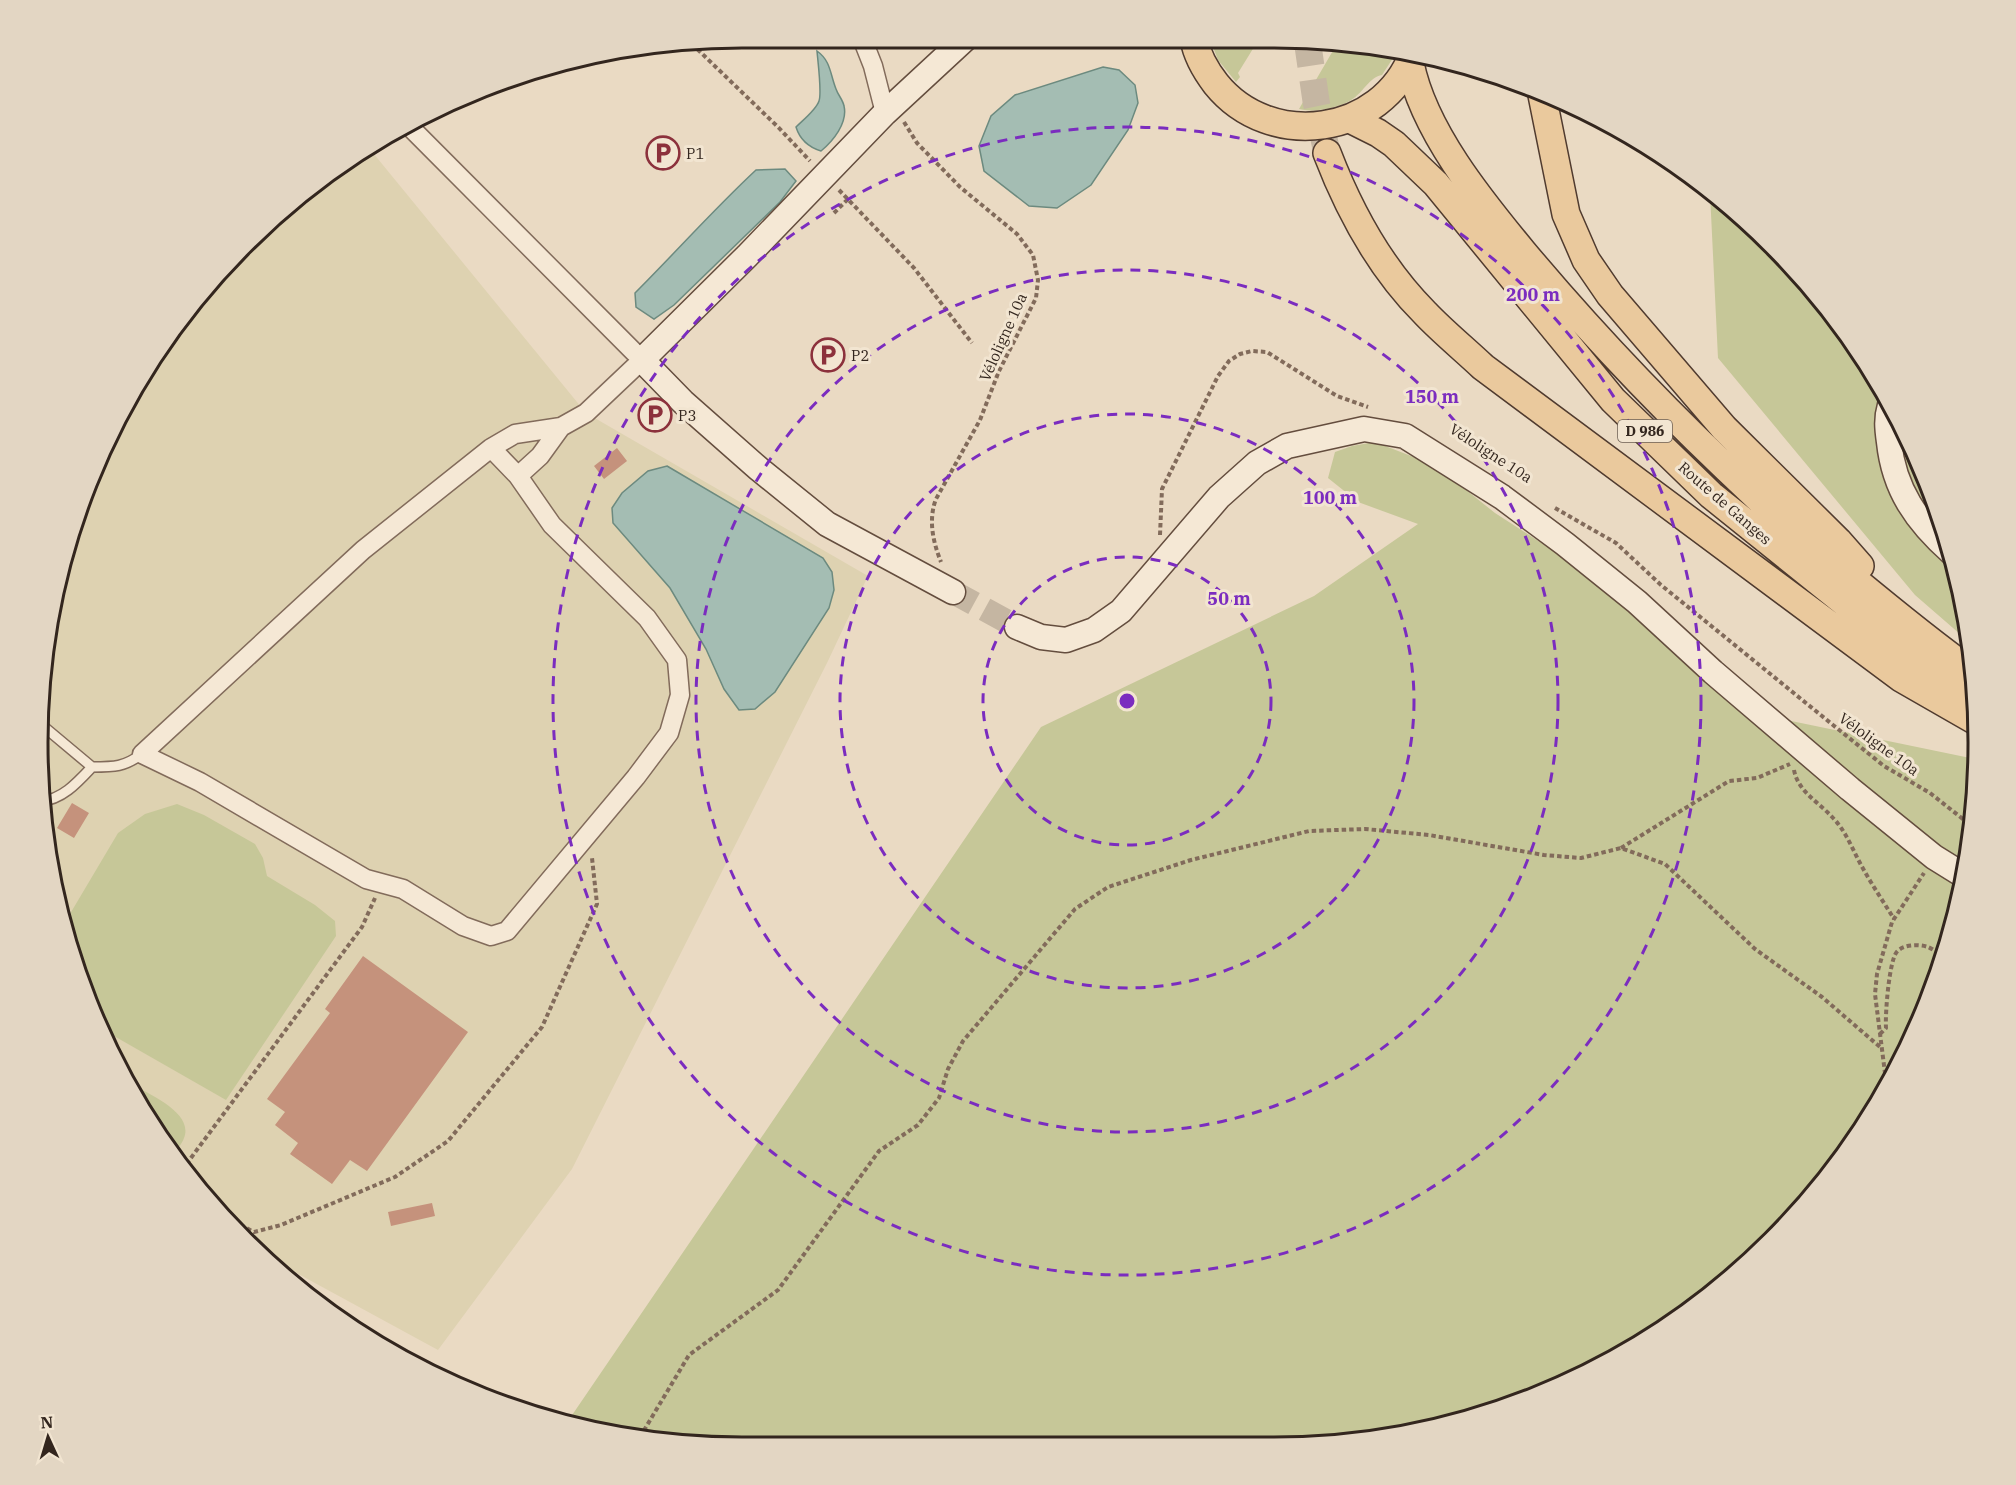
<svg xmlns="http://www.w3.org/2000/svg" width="2016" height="1485" font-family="'IBM Plex Serif',serif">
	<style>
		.farmland { fill: #ded2b1 }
		.green { fill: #c6c798 }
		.water { fill: #a4bdb3; stroke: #6c8a7f; stroke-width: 1.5 }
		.building { fill: #c5927c }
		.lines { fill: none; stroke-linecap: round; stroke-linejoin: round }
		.secondary-tunnel { stroke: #c5b6a2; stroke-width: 24; stroke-dasharray: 24 12; stroke-linecap: butt }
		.primary-tunnel { stroke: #c5b6a2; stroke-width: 27; stroke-dasharray: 27 14; stroke-linecap: butt }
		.lane-casing { stroke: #826b5b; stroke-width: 12 }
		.street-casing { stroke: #826b5b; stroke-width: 21 }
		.secondary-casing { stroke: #644d3e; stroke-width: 27 }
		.primary-casing { stroke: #503b2f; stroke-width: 30 }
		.path { stroke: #826b5b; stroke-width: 4; stroke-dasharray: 4.5 3; stroke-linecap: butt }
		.lane { stroke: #f5e8d5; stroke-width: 9 }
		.street { stroke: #f5e8d5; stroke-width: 18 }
		.secondary { stroke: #f5e8d5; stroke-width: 24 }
		.primary { stroke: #eac99d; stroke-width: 27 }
		.ring { fill: none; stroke: #7b2cbf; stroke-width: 3; stroke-dasharray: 10 8 }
		.labels { text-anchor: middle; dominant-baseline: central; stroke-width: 6; stroke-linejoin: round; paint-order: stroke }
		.shield { fill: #f2e5d1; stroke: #6c5f54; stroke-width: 1.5 }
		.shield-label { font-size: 14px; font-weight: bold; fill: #33261e }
		.poi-label { font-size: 15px; fill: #33261e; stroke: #f2e5d1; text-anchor: start }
		.street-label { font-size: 15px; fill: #33261e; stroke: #f2e5d1 }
		.rim { fill: none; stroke: #33261e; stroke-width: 3 }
		.centre { fill: #7b2cbf; stroke: #f2e5d1; stroke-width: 3 }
		.ring-label { font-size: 18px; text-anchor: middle; font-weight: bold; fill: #7b2cbf; stroke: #f2e5d1; stroke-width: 6; stroke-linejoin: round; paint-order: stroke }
	</style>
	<rect width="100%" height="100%" fill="#eadac3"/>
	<path class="farmland" d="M 369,148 L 586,413 L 868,576 L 827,663 L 572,1169 L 438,1350 L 258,1252 L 183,1171 L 91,1012 L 51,880 L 39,789 L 51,605 L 110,430 L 157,351 L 244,244 Z"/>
	<path class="green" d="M 1210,39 L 1259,39 L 1238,73 L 1240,77 L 1236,82 L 1218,60 Z
		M 1338,42 L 1397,52 L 1382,75 C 1370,77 1363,92 1354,98 C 1341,108 1314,113 1299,109 Z
		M 1710,193 L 1772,244 L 1833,314 L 1906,431 L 1955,560 L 1968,641 L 1915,595 L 1718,358 Z
		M 1375,442 L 1447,470 L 1446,474 L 1495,513 L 1588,573 L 1752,713 L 1975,759 L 1972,835 L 1941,969 L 1884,1095 L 1803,1208 L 1702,1302 L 1543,1394 L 1366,1441 L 696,1446 L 566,1424 L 1041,727 L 1314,596 L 1418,524 L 1358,502 L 1328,478 L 1335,452 L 1352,446 Z
		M 177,804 L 204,815 L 255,844 L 263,858 L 267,876 L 315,905 L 335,921 L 336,936 L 226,1100 L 100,1028 L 91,1012 L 64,924 L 118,833 L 145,814 Z
		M 132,1084 C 150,1095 194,1113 184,1138 C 182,1144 177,1149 173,1154 Z"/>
	<path class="water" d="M 817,51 C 831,61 830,74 836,89 C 838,95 843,100 844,106 C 848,123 833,141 821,151 C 808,147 800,140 796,127 C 803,120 816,110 819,101 C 822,93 818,63 817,51 Z
		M 1103,67 L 1119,70 L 1135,85 L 1138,103 L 1128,130 L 1091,185 L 1057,208 L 1029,206 L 984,171 L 979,146 L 991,116 L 1015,95 Z
		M 785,169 L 796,181 L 780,202 L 674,305 L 654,319 L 636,307 L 635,293 C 676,252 714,209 756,170 Z
		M 667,466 L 823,558 L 832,572 L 834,590 L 829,608 L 775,692 L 755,709 L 739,710 L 724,689 L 706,649 L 670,588 L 613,523 L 612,508 L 622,493 L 648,471 Z"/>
	<path class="building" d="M 617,448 L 627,461 L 604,479 L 594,466 Z
		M 72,803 L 89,813 L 74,838 L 57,828 Z
		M 363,956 L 468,1032 L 367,1171 L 350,1160 L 332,1184 L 290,1154 L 298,1143 L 275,1125 L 285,1112 L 267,1099 L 330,1013 L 325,1009 Z
		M 432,1203 L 435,1216 L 391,1226 L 388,1212 Z"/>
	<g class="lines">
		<path class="secondary-tunnel" d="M 953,592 L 1017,627"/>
		<path class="primary-tunnel" d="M 1307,39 L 1316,101 L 1327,153"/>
		<g class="lane-casing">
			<path id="lane" d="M 43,726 L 92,767
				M 41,801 C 62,800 78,782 92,767 C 115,767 124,767 142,754"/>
		</g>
		<g class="street-casing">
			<path id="street" d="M 862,38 L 873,66 L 885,113
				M 408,125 L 642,360 L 586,413 L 561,427 L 515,434 L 491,448 L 363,550 L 142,754 L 200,782 L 366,879 L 403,889 L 463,926 L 491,936 L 507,931 L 636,777 L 669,733 L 680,695 L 677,660 L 647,618 L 552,525 L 518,476 L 491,448
				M 518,476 L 540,456 L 561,427"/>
		</g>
		<g class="secondary-casing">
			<path id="secondary" d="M 1890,405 C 1886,419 1887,428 1889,442 C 1894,490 1917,522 1952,553
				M 953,592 L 827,524 L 759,469 L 683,402 L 642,360 L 747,256 L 885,113 L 966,38
				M 1017,627 L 1041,637 L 1066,640 L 1094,630 L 1121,611 L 1219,497 L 1257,463 L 1287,446 L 1364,429 L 1405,436 L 1502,497 L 1565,544 L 1637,602 L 1713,672 L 1850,789 L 1934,857 L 1963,875"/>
		</g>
		<g class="primary-casing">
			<path id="primary" d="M 1194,39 C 1197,56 1206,71 1216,84 C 1270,151 1382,136 1413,54
				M 1410,63 C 1423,130 1480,200 1523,252 C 1595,338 1673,419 1755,495 C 1780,519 1808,541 1834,563 C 1880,601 1925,639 1973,673
				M 1541,90 L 1566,214 L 1586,260 L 1610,295 L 1724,428 L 1838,541 L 1860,566
				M 1350,119 L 1378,133 L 1394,144 L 1436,184 L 1613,400 L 1711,495 L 1966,700
				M 1327,153 C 1350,213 1380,268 1425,313 C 1443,332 1464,349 1483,367 L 1901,678 L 1976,721"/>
		</g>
		<path class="path" d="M 692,44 L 779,128 L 810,161
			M 904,122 L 917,143 L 960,187 L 1017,234 L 1033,255 L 1038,280 L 1036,298 L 999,371 L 980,420 L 936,499 C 928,520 933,542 941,562
			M 839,190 L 914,268 L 972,343
			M 834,213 L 848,199
			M 1555,508 L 1616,543 L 1661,585 L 1833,725 L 1884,766 L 1930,793 L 1973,827
			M 1160,535 L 1162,489 L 1218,376 L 1229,361 L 1240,354 L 1252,351 L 1267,352 L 1337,396 L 1368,407
			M 1794,770 C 1798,792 1820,803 1834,819 C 1846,832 1852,848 1860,863 C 1870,882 1883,901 1894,919
			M 1621,848 L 1729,781 L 1757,778 L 1790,764
			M 1880,1034 L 1886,1028 C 1885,1014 1889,964 1896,953 C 1902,944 1919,944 1928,947 C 1933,949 1939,954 1944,957
			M 1887,1089 L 1875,994 L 1877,974 L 1892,922 L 1924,873
			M 182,1170 L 362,927 L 375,898
			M 227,1218 L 254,1232 L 281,1225 L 395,1177 L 448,1141 L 542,1027 L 597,904 L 592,858
			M 640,1437 L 689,1355 L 778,1290 L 879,1151 L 918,1125 L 939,1098 L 948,1069 L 963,1041 L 1075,909 L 1108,887 L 1191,860 L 1309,831 L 1365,829 L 1429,835 L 1544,855 L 1581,858 L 1621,848 L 1665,864 L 1755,949 L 1822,997 L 1880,1047"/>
		<use href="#lane" class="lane"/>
		<use href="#street" class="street"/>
		<use href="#secondary" class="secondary"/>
		<use href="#primary" class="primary"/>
	</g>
	<g class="ring">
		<circle cx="1127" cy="701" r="144"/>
		<circle cx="1127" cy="701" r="287"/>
		<circle cx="1127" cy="701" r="431"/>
		<circle cx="1127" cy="701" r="574"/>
	</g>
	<defs>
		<g id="parking-ring" transform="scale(1.725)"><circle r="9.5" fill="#f2e5d1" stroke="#8c313c" stroke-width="1.5"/><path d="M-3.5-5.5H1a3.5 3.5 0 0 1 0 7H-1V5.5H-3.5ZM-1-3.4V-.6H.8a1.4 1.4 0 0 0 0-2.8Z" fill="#8c313c"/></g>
	</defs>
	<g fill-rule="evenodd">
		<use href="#parking-ring" x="663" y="153"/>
		<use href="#parking-ring" x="828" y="355"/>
		<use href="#parking-ring" x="655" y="415"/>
	</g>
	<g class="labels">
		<rect class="shield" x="1618" y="420" width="54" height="22" rx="4.5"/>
		<g class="shield-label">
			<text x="1645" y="431">D 986</text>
		</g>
		<g class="poi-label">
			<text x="686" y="153">P1</text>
			<text x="851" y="355">P2</text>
			<text x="678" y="415">P3</text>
		</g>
		<g class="street-label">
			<text transform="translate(1003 337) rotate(-66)">Véloligne 10a</text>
			<text transform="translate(1491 453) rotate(33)">Véloligne 10a</text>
			<text transform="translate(1725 503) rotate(41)">Route de Ganges</text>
			<text transform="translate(1879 744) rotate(36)">Véloligne 10a</text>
		</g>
	</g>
	<path d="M0 0H2016V1485H0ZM742 48H1274A694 694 0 0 1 1968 742V743A694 694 0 0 1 1274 1437H742A694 694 0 0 1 48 743V742A694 694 0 0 1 742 48Z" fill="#e3d6c3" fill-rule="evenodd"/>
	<path class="rim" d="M742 48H1274A694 694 0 0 1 1968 742V743A694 694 0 0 1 1274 1437H742A694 694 0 0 1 48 743V742A694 694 0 0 1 742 48Z"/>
	<circle cx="1127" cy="701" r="9" class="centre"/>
	<g class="ring-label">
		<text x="1533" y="301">200 m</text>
		<text x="1432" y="403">150 m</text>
		<text x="1330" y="504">100 m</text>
		<text x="1229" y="605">50 m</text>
	</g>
	<g transform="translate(48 1437) rotate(356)" stroke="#f2e5d1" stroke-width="4.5" paint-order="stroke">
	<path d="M0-4.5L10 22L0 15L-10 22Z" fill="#33261e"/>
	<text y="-9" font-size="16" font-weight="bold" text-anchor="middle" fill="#33261e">N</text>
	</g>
</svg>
